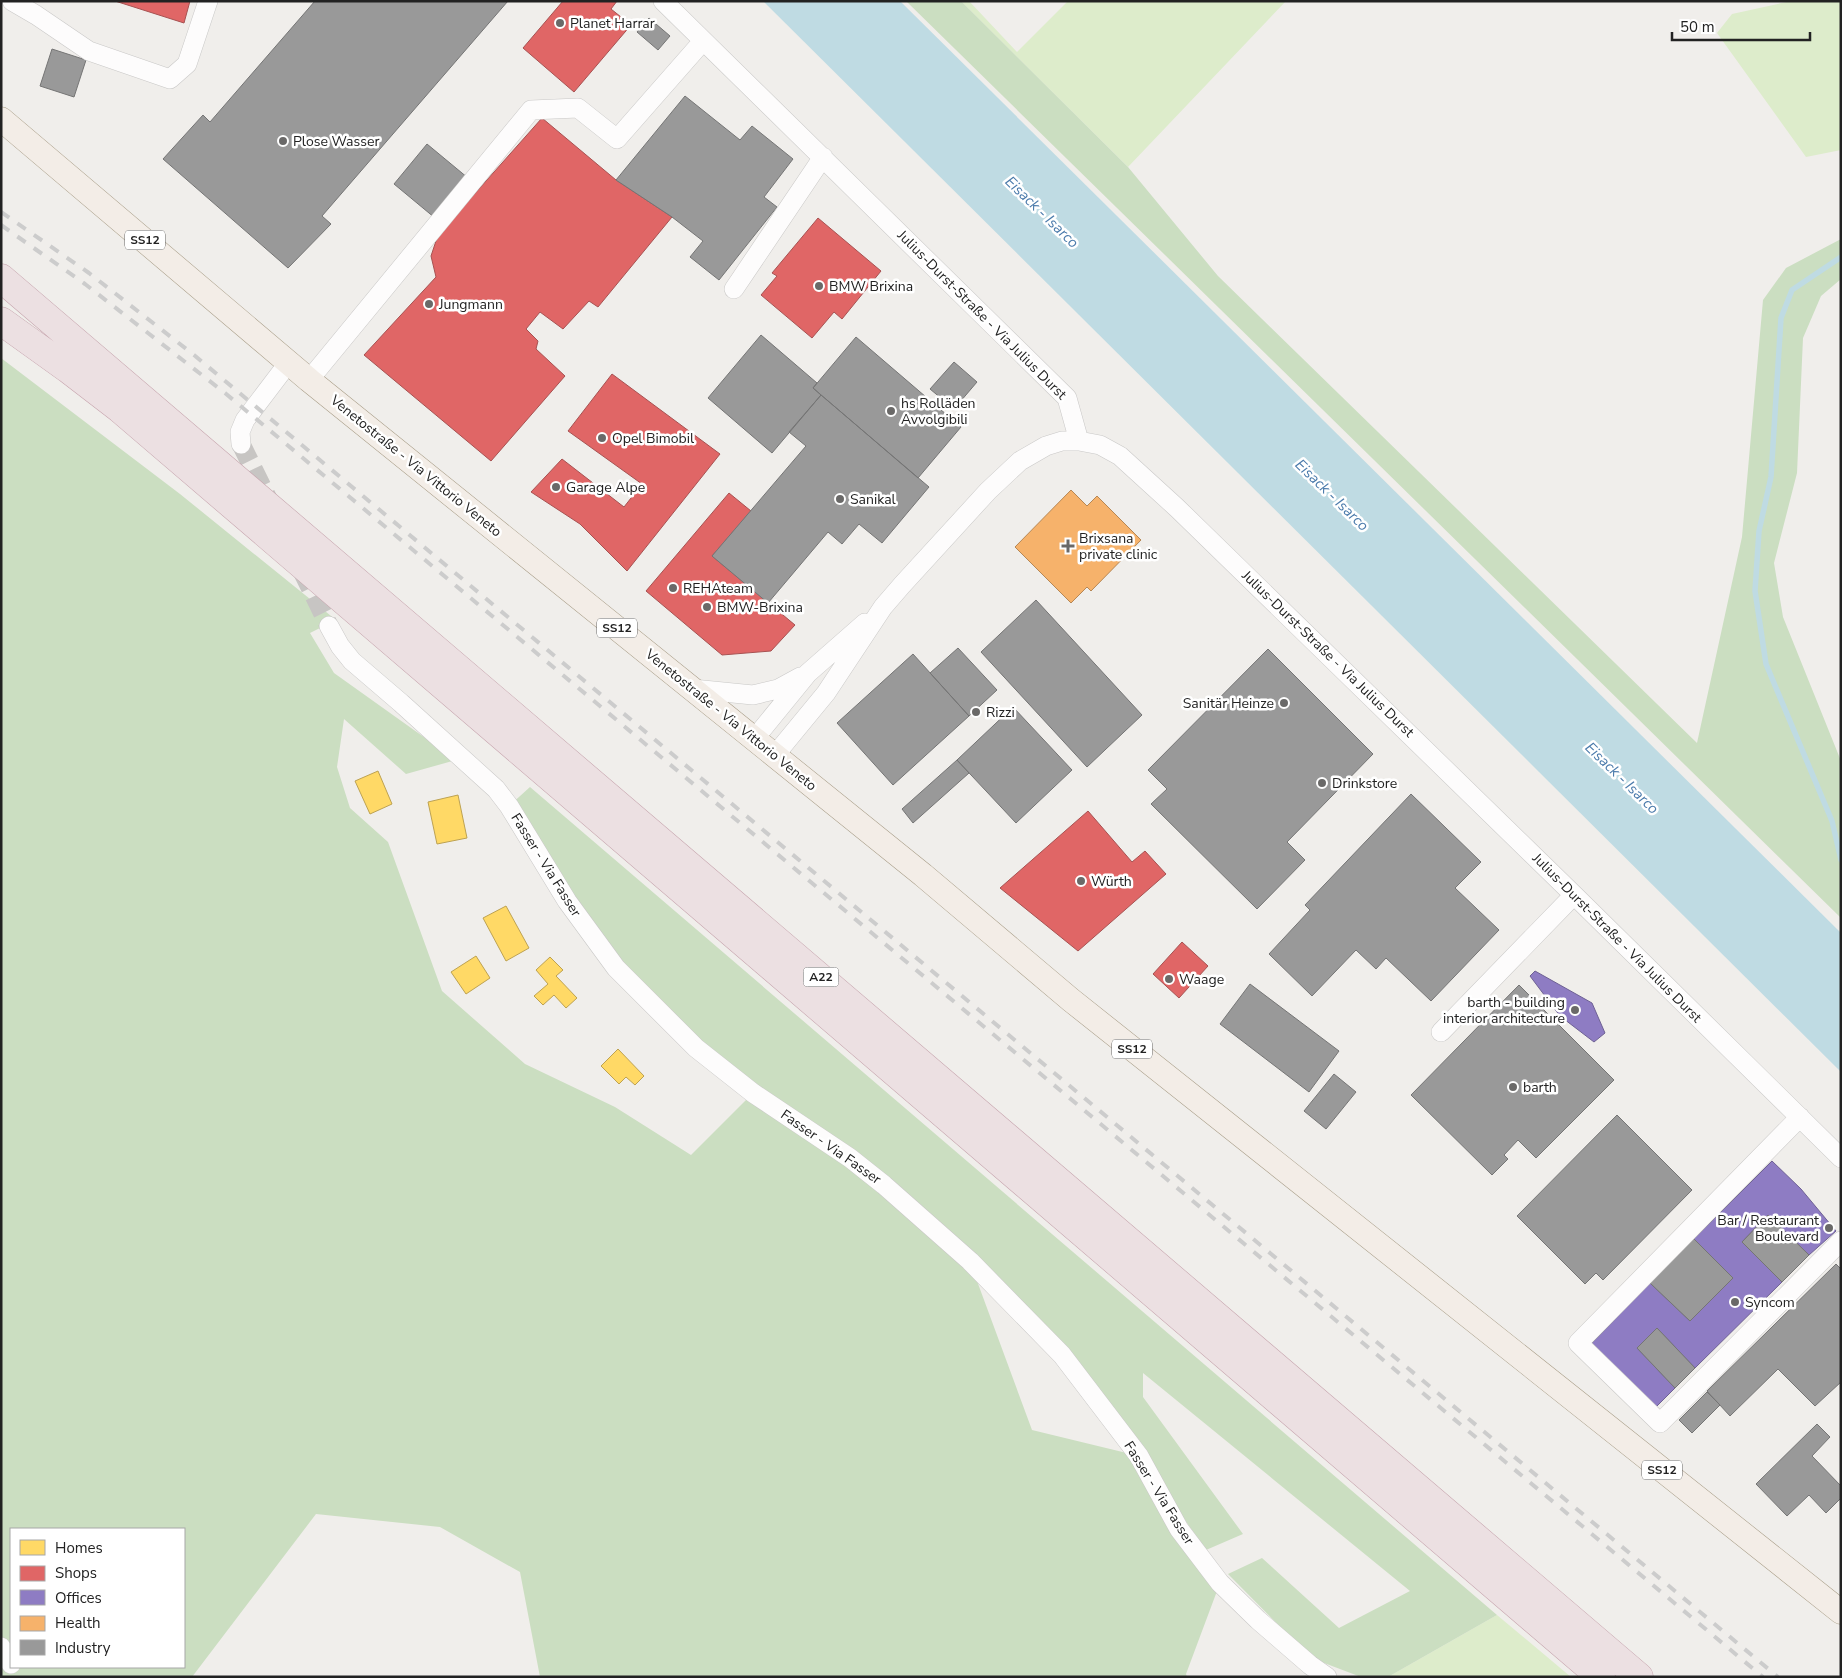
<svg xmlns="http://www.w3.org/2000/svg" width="1842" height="1678" font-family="'Nunito Sans',sans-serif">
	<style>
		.grass { fill: #ddeccb }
		.forest { fill: #cbdec1; fill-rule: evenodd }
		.water { fill: #bfdbe3 }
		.homes { fill: #ffd966; stroke: #bda252 }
		.shops { fill: #e06666; stroke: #a75252 }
		.offices { fill: #8e7cc3; stroke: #6e6193 }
		.health { fill: #f6b26b; stroke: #b68755 }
		.industry { fill: #999; stroke: #757575 }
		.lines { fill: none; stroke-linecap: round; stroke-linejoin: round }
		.stream { stroke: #bfdbe3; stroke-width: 5.5 }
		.minor-tunnel { stroke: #c7c5c3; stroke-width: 19; stroke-dasharray: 19 9; stroke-linecap: butt }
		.minor-casing { stroke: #c9c8c7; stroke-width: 20 }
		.major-casing { stroke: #a79c86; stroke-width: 25 }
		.highway-casing { stroke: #c5a2ac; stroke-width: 29 }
		.minor { stroke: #fdfcfc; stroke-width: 19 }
		.major { stroke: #f3ede7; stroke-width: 24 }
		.highway { stroke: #ece0e2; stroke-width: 28 }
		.rail { stroke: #ccc; stroke-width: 4; stroke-dasharray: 10 10; stroke-linecap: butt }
		.poi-dot { fill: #6a6968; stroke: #fff; stroke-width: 2 }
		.labels { text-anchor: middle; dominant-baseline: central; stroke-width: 5; stroke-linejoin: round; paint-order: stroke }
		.shield { fill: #fff; stroke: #646464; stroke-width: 1 }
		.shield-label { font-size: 12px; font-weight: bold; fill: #222 }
		.poi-label { font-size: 14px; fill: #222; stroke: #fff; text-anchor: start }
		.street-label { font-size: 14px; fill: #222; stroke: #fff }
		.water-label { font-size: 15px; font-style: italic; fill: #4a7aab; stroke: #fff }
	</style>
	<rect width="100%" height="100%" fill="#f0eeeb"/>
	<path class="grass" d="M 961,1 L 969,1 L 1017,52 L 1068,1 L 1286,1 L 1128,167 Z
		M 1791,1 L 1841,1 L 1841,150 L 1806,157 L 1717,33 L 1732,14 Z
		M 1497,1615 L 1571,1677 L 1388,1677 Z"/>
	<path class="forest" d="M 906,1 L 961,1 L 1128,167 L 1218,276 L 1697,743 L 1742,537 L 1763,300 L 1786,268 L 1841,239 L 1841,279 L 1821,296 L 1803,338 L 1797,473 L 1774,563 L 1783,617 L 1841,761 L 1841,918 Z
		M 1,358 L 180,494 L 336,620 L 310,633 L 334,673 L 456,760 L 406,774 L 344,719 L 337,767 L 350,808 L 388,842 L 442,991 L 525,1064 L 615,1107 L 691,1155 L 753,1093 L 617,968 L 509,806 L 530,787 L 1497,1615 L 1388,1677 L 1361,1677 L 1311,1658 L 1228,1574 L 1262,1558 L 1339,1628 L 1410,1591 L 1143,1373 L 1143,1397 L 1243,1534 L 1206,1550 L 1140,1456 L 970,1262 L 1032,1430 L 1139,1456 L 1220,1583 L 1186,1674 L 1187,1677 L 540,1677 L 520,1572 L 440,1527 L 316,1514 L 192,1677 L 1,1677 ZM 11,1529 L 184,1529 L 184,1667 L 11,1667 Z"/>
	<path class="water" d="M 763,1 L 900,1 L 1841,933 L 1841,1072 Z"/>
	<path class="homes" d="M 378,771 L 392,804 L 370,814 L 355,781 Z
		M 458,795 L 467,838 L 437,844 L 428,802 Z
		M 506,906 L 529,948 L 506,961 L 483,918 Z
		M 476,956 L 490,978 L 466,994 L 451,972 Z
		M 550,957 L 563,970 L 556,976 L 577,998 L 566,1008 L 554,995 L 543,1005 L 534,996 L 548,984 L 536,970 Z
		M 618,1049 L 644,1076 L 635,1085 L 626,1077 L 619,1084 L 601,1066 Z"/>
	<path class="shops" d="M 115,1 L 190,1 L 184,23 Z
		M 563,1 L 617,1 L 611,9 L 631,25 L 574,92 L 523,48 Z
		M 542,118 L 616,180 L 672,217 L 598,307 L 589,301 L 563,329 L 540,312 L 526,329 L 538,341 L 536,349 L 565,376 L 491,461 L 364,355 L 436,277 L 431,256 L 438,235 Z
		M 818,218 L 881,271 L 842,319 L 834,312 L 812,338 L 761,295 L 777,276 L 772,273 Z
		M 612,374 L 720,454 L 627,571 L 580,524 L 531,492 L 562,459 L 624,507 L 642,484 L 568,431 Z
		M 729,493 L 751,511 L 712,556 L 795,625 L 771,651 L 722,655 L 646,591 Z
		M 1088,811 L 1132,862 L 1145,851 L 1166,874 L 1078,951 L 1000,888 Z
		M 1182,942 L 1208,966 L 1179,998 L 1153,974 Z"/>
	<path class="offices" d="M 1535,971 L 1592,1003 L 1605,1033 L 1594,1042 L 1560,1016 L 1530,976 Z
		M 1772,1161 L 1801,1189 L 1836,1231 L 1809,1255 L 1768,1215 L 1742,1242 L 1782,1282 L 1695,1368 L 1657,1328 L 1637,1348 L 1675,1388 L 1655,1408 L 1591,1344 L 1650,1283 L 1690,1321 L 1733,1278 L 1694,1239 Z"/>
	<path class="health" d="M 1071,490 L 1087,506 L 1097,496 L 1141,540 L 1091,591 L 1087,587 L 1071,603 L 1015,547 Z"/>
	<path class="industry" d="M 315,1 L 508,1 L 322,216 L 331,224 L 288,268 L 163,159 L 203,115 L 210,122 Z
		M 649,18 L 670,36 L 658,50 L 637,32 Z
		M 52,49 L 86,60 L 74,97 L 40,86 Z
		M 685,96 L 740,140 L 752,126 L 793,159 L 764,197 L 777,207 L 719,280 L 690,257 L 703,241 L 672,217 L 616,180 Z
		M 427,144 L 468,178 L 435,218 L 394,184 Z
		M 761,335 L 817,383 L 813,388 L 821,395 L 772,453 L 708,398 Z
		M 856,337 L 961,427 L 918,478 L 813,388 Z
		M 954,362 L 977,382 L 954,409 L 930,389 Z
		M 821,395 L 929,487 L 882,543 L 859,524 L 842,544 L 828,532 L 768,603 L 712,556 L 806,446 L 789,432 Z
		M 1036,600 L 1142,715 L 1087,767 L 981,652 Z
		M 958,648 L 997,690 L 969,716 L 930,673 Z
		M 1268,649 L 1373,754 L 1287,842 L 1305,860 L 1257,909 L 1151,804 L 1167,789 L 1148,770 Z
		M 913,654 L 969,716 L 893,785 L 837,723 Z
		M 1013,707 L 1072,770 L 1016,823 L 957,760 Z
		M 957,760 L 969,773 L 913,823 L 902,809 Z
		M 1411,794 L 1481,862 L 1455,888 L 1499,930 L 1431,1001 L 1386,958 L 1376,969 L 1356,950 L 1312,996 L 1269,954 L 1310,910 L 1305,905 Z
		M 1250,984 L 1339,1051 L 1309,1092 L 1220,1024 Z
		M 1519,985 L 1614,1080 L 1536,1158 L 1518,1140 L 1504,1155 L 1508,1159 L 1492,1175 L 1411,1095 Z
		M 1334,1074 L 1356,1092 L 1326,1129 L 1304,1111 Z
		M 1617,1115 L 1692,1190 L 1603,1280 L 1596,1273 L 1585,1284 L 1517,1216 Z
		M 1768,1215 L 1809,1255 L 1782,1282 L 1742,1242 Z
		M 1694,1239 L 1733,1278 L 1690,1321 L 1650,1283 Z
		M 1836,1264 L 1841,1269 L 1841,1382 L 1815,1406 L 1778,1369 L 1730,1416 L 1707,1391 Z
		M 1657,1328 L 1695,1368 L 1675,1388 L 1637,1348 Z
		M 1707,1392 L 1720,1405 L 1692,1433 L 1679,1420 Z
		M 1817,1424 L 1830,1437 L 1812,1456 L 1841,1486 L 1841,1498 L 1826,1513 L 1809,1495 L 1787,1516 L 1756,1484 Z"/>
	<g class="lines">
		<path class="stream" d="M 1841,257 L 1792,290 L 1781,318 L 1771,477 L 1759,531 L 1755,591 L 1766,664 L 1832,821 L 1841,860"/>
		<path class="minor-tunnel" d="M 241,444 L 270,503
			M 302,571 L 329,626"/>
		<g class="minor-casing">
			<path id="minor" d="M 12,1 L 36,15 L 89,51 L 170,79 L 187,64 L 208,1
				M 663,1 L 1067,398 L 1079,441
				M 734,289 L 823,157
				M 309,380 L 531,110 L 578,108 L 617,139 L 703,41
				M 241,444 L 240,432 L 245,420 L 289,362
				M 329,626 L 340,646 L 352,661 L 401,703 L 496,789 L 509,806 L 567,901 L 616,968 L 696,1048 L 753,1093 L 850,1158 L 884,1185 L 970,1261 L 1062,1355 L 1139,1456 L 1179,1529 L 1220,1583 L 1258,1620 L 1310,1665 L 1327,1677
				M 693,689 L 753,695 L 778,689 L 800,677
				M 755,738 L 808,673 L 865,623
				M 775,755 L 826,693 L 883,607 L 902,585 L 988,491 L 1020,461 L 1046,446 L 1062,441 L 1079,441 L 1100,445 L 1120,456 L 1177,508 L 1574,895 L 1841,1158
				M 1441,1032 L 1574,895
				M 1800,1117 L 1578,1343 L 1660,1423 L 1841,1241
				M 1,1647 L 11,1664"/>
		</g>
		<g class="major-casing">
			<path id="major" d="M 1,119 L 309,380 L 923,875 L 1071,1000 L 1841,1612"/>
		</g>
		<g class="highway-casing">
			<path id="highway" d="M 1,278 L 1639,1677
				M 1,321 L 68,369 L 120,409 L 1601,1677"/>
		</g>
		<use href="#minor" class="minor"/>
		<use href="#major" class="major"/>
		<use href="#highway" class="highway"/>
		<path class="rail" d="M 1,212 L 89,273 L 194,355 L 1778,1677
			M 1,225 L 85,284 L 225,393 L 1763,1677"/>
	</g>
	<g class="poi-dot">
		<circle cx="560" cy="23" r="5"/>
		<circle cx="283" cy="141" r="5"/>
		<circle cx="819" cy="286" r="5"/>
		<circle cx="429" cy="304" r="5"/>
		<circle cx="891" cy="411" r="5"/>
		<circle cx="602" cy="438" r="5"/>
		<circle cx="556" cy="487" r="5"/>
		<circle cx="840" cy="499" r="5"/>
		<path d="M1065.5 538.5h5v5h5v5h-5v5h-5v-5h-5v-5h5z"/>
		<circle cx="673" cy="588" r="5"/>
		<circle cx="707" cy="607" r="5"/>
		<circle cx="1284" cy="703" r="5"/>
		<circle cx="976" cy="712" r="5"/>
		<circle cx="1322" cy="783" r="5"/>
		<circle cx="1081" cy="881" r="5"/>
		<circle cx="1169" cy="979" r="5"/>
		<circle cx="1575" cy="1010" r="5"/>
		<circle cx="1513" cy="1087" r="5"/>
		<circle cx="1829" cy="1228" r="5"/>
		<circle cx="1735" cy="1302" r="5"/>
	</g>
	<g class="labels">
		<g class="shield">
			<rect x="125" y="230.5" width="40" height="19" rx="4"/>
			<rect x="597" y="618.5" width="40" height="19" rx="4"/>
			<rect x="803.5" y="967.5" width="35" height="19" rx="4"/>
			<rect x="1112" y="1039.5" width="40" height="19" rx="4"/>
			<rect x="1642" y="1460.5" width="40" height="19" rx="4"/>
		</g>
		<g class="shield-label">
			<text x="145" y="240">SS12</text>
			<text x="617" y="628">SS12</text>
			<text x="821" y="977">A22</text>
			<text x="1132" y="1049">SS12</text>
			<text x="1662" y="1470">SS12</text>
		</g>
		<g class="poi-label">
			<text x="570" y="23">Planet Harrar</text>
			<text x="293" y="141">Plose Wasser</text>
			<text x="829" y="286">BMW Brixina</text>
			<text x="439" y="304">Jungmann</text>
			<text x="901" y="403">hs Rolläden<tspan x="901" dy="16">Avvolgibili</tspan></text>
			<text x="612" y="438">Opel Bimobil</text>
			<text x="566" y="487">Garage Alpe</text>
			<text x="850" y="499">Sanikal</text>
			<text x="1079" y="538">Brixsana<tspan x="1079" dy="16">private clinic</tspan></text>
			<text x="683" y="588">REHAteam</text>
			<text x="717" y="607">BMW-Brixina</text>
			<text x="1274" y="703" text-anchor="end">Sanitär Heinze</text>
			<text x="986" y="712">Rizzi</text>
			<text x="1332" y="783">Drinkstore</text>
			<text x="1091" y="881">Würth</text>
			<text x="1179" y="979">Waage</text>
			<text x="1565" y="1002" text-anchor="end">barth - building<tspan x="1565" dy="16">interior architecture</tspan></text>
			<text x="1523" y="1087">barth</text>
			<text x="1819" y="1220" text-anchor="end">Bar / Restaurant<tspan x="1819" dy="16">Boulevard</tspan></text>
			<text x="1745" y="1302">Syncom</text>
		</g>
		<g class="street-label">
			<text transform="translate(982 315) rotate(45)">Julius-Durst-Straße - Via Julius Durst</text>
			<text transform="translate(416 466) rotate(39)">Venetostraße - Via Vittorio Veneto</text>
			<text transform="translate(1328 654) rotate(44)">Julius-Durst-Straße - Via Julius Durst</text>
			<text transform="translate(731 720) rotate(39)">Venetostraße - Via Vittorio Veneto</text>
			<text transform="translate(546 865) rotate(58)">Fasser - Via Fasser</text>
			<text transform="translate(1617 938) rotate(45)">Julius-Durst-Straße - Via Julius Durst</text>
			<text transform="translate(831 1147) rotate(35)">Fasser - Via Fasser</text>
			<text transform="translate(1159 1493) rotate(58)">Fasser - Via Fasser</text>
		</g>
		<g class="water-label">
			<text transform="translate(1042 212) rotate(44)">Eisack - Isarco</text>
			<text transform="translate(1332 495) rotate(44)">Eisack - Isarco</text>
			<text transform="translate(1622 778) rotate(44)">Eisack - Isarco</text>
		</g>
	</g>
	<rect width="1842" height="1678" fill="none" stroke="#222222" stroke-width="5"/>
	<rect x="10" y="1528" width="175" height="140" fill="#ffffff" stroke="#a7a7a7"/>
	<rect x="20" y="1540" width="25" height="15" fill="#ffd966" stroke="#a7a7a7"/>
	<text x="55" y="1553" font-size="15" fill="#222222">Homes</text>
	<rect x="20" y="1566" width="25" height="15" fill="#e06666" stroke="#a7a7a7"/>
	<text x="55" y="1578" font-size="15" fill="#222222">Shops</text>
	<rect x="20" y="1590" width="25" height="15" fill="#8e7cc3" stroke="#a7a7a7"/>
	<text x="55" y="1603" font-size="15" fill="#222222">Offices</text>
	<rect x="20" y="1616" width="25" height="15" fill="#f6b26b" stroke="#a7a7a7"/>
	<text x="55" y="1628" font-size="15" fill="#222222">Health</text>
	<rect x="20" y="1640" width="25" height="15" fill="#999999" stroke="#a7a7a7"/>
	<text x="55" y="1653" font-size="15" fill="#222222">Industry</text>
	<path d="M1672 32v8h138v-8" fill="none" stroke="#222222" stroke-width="2.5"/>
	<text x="1680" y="32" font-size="15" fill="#222222" stroke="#ffffff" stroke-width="4" paint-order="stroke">50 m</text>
</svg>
